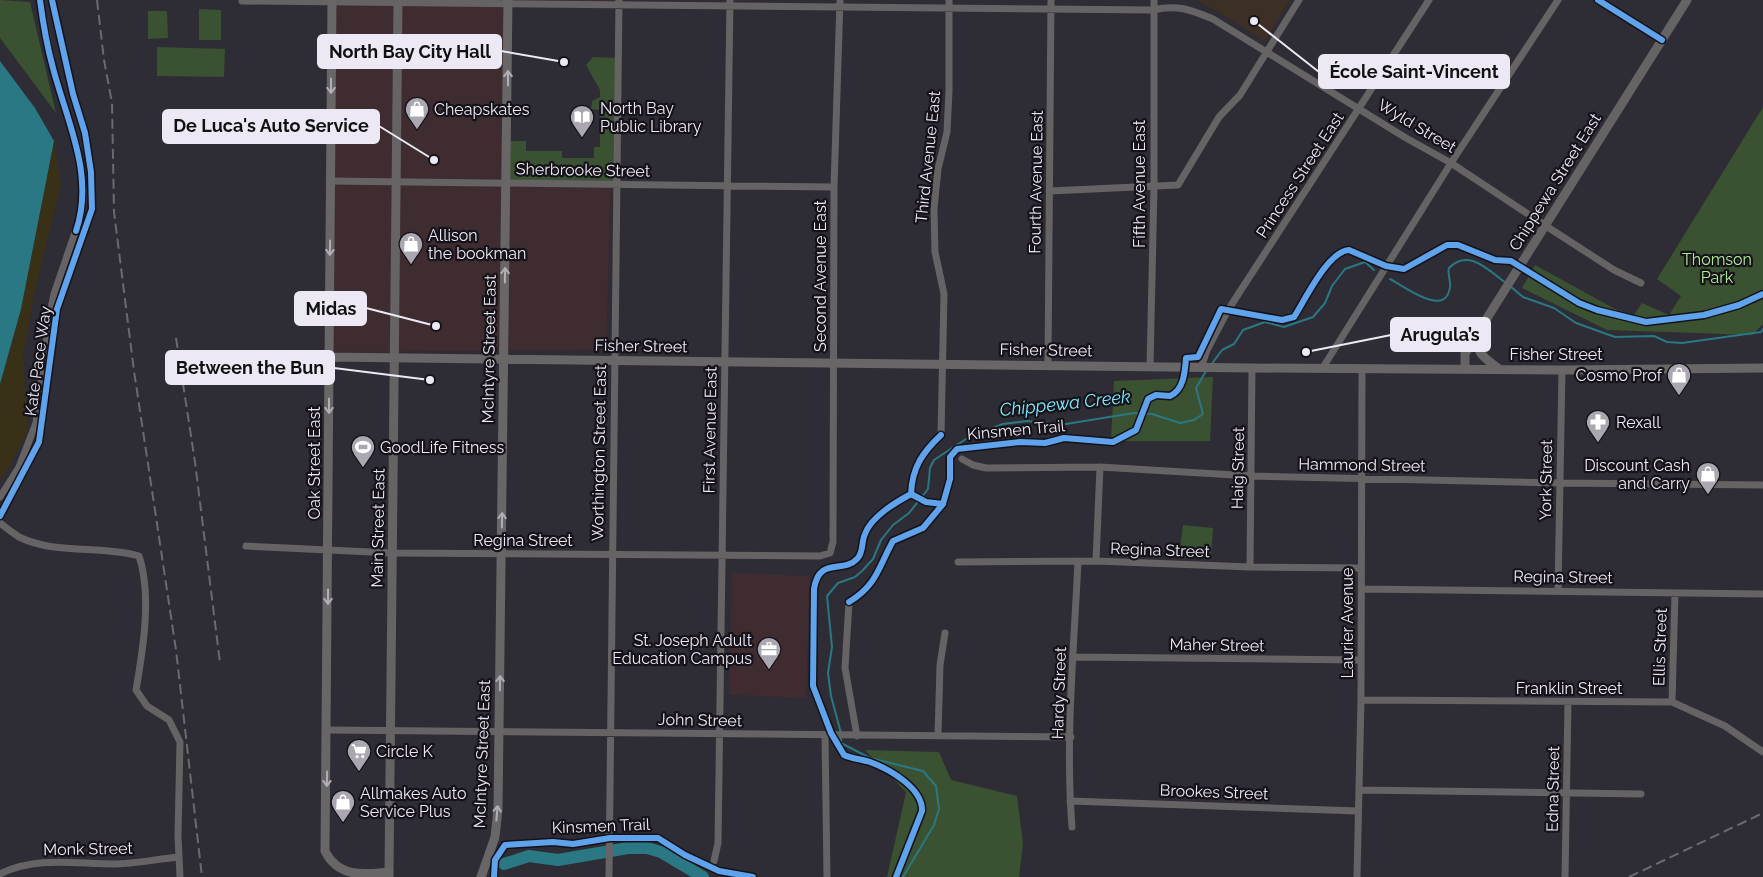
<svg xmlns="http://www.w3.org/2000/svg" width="1763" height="877" font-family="Raleway,sans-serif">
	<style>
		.commercial { fill: #3e2c30 }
		.education { fill: #3c2f25 }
		.green { fill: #3a5231 }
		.sand { fill: #393117 }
		.water { fill: #297884 }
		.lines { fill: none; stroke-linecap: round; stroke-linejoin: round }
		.stream { stroke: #297884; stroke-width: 2 }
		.river { stroke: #297884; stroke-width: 12 }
		.minor { stroke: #656364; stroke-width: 7 }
		.tertiary { stroke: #656364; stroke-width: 9 }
		.secondary { stroke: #696667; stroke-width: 9 }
		.rail { stroke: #6b6a6c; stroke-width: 2; stroke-dasharray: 10 5; stroke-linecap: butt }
		.cycleway-casing { stroke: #151219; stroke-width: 9 }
		.cycleway { stroke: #60a3ed; stroke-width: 6 }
		.oneway { stroke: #b2aeb5 }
		.labels { text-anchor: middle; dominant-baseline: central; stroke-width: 4.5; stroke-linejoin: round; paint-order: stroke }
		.poi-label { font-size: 16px; fill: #ede9f4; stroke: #151219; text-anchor: start }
		.street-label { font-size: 16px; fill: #ede9f4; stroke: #151219 }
		.park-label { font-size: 16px; fill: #adeb92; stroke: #151219 }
		.water-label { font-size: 18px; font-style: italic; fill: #7aebfe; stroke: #151219 }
		.leader { fill: none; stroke: #ede9f4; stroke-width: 2 }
		.callout-dot { fill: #ede9f4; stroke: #151219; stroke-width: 2 }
		.callout { fill: #ede9f4; stroke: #ede9f4; stroke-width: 2 }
		.callout-label { font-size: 18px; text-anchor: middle; font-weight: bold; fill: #111 }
	</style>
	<rect width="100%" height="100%" fill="#2e2c34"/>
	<path class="commercial" d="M 335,0 L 610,0 L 610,6 L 509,4 L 507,182 L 611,185 L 606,350 L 334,352 Z
		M 732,573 L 810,576 L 806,698 L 729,695 Z"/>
	<path class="education" d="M 1198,0 L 1290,0 L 1265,41 Z"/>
	<path class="green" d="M 0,0 L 30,2 L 56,113 L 0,38 Z
		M 199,9 L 221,10 L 221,40 L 199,40 Z
		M 148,11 L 167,11 L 168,38 L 148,39 Z
		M 157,47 L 225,49 L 224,77 L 157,76 Z
		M 593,57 L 618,58 L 617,185 L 507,182 L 508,141 L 526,141 L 526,151 L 562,151 L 562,158 L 594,158 L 594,147 L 600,147 L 600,110 L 591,109 L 592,101 L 600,97 L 600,90 L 586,65 Z
		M 1763,107 L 1763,324 L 1752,335 L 1607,330 L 1522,288 L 1535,265 L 1615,309 L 1634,315 L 1642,303 L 1669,315 L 1681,296 L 1657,279 Z
		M 1213,377 L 1210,441 L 1111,441 L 1114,381 Z
		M 1183,525 L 1213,528 L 1211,558 L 1179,557 Z
		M 865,750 L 939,752 L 951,780 L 1017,796 L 1023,843 L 1019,877 L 887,877 L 906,792 Z"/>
	<path class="sand" d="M 54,141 L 61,184 L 34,295 L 23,355 L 28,430 L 10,466 L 0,479 L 0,384 L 21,309 Z"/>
	<path class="water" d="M 0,61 L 35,108 L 54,141 L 21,309 L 0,384 Z"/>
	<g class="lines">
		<path class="stream" d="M 1390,279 C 1404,286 1446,319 1450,287 C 1451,280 1447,274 1449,268 C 1469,247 1490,272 1506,283
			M 1510,286 L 1523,297 L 1554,308 L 1576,323 L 1615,337 L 1654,336 L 1667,342 L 1682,343 L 1761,332 L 1763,329
			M 1211,365 L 1222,350 L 1234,344 L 1243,330 L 1265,322 L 1284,327 L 1313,317 L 1325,303 L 1332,286 L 1345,269 L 1365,262 L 1374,270
			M 841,733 L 831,696 L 828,673 L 832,647 L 827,596 L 838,583 L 855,577 L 862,571 L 873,559 L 881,540 L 893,525 L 909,513 L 928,489 L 930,468 L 934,460 L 969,437 L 1003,424 L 1027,421 L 1066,424 L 1134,413 L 1152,414 L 1180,423 L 1194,420 L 1203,414 L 1196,388 L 1206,371
			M 841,737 L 841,743 L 870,758 L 923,771 L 936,786 L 939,809 L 934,825 L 903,877"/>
		<path class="river" d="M 504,864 L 529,856 L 558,860 L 628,848 L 647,848 L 661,852 L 703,877"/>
		<path class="minor" d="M 1598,0 L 1662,40
			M 242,1 L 1153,10 C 1177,4 1191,10 1213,19 L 1406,138 L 1451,163 L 1546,226 L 1614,270 L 1641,283
			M 331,181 L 834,187
			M 1050,191 L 1178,185 L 1219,117 L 1240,95 L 1299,0
			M 1048,364 L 1051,0
			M 1150,367 L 1154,188 L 1154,0
			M 1201,368 L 1207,350 L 1228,310 L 1429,0
			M 1322,369 L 1451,163 L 1558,0
			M 941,435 L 944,294 L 935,252 L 934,209 L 938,169 L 947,132 L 949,91 L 949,0
			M 962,459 L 973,465 L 986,468 L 1100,467 L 1251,476 L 1560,483 L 1763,485
			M 0,497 L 19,467 L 36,423 L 49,318 L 54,294 L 81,215 L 84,193 L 77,146 L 53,67 L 40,0
			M 0,523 C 6,528 13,533 19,537 C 56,555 100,545 139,556 C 152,594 143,650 136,690 L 147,706 L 169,720 L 180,742 L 178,836 L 180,877
			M 246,546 L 392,553 L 820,556 L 830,553 L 833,542 L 834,187 L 840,0
			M 1096,561 L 1100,467
			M 958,562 L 1096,561 L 1250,567 L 1361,568
			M 1250,567 L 1252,368
			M 1362,589 L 1763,594
			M 1558,591 L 1562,370
			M 849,602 L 845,668 L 857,736
			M 1074,657 L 1360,660
			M 1361,700 L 1672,702 L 1725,726 L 1763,752
			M 1672,702 L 1675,593
			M 328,730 L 1071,737
			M 825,735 L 827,877
			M 938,735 L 940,665 L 945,633
			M 1359,790 L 1641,794
			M 1070,801 L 1358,811
			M 1072,827 C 1065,739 1074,649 1078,561
			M 714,861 L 718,843 L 730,0
			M 0,874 C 36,856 75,864 114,864 C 135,864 157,859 179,857
			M 609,877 L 619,0
			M 1357,877 L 1361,700 L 1362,369
			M 1565,877 L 1568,702"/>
		<path class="tertiary" d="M 1465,368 L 1465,354 L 1477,334 L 1687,0
			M 389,872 L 398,0"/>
		<path class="secondary" d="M 332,0 L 325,851 C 338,877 362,875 389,872 L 389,877
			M 1477,334 C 1477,356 1483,356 1499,369
			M 329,357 L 1252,368 L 1562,370 L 1763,368
			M 481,877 L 495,837 L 498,809 L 508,0"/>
		<path class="rail" d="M 97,0 L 104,60 L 112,103 L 114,212 L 134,371 L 176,650 L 202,877
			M 176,338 L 195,462 L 220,663
			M 1629,877 L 1763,813"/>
		<g class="cycleway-casing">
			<path id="cycleway" d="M 40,0 C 43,23 47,46 53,68 C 67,122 95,175 76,231
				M 1598,0 L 1662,40
				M 911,494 L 926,502 L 943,504 L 950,479 L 950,457 L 957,449 L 1020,442 L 1045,443 L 1064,438 L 1113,442 L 1136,430 L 1148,399 L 1156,395 L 1170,396 C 1184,390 1185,371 1186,358 L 1198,357 L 1221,309 L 1282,320 L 1294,317 C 1305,300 1328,251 1349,250 L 1386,266 L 1404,269 L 1447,245 L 1458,245 L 1495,260 L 1511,261 L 1579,303 L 1597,310 L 1646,322 L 1704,315 L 1739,305 L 1763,294
				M 911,494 C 912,467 923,452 941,435
				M 0,516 L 39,442 L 57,309 L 92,209 L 91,172 L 85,133 L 73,94 L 52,0
				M 849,602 C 877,585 878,568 893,541 L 923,528 L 943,504
				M 494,877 L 495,860 L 505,845 L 553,842 L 573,844 L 610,838 L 658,838 L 685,855 L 719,871 L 753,877
				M 896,877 L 922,811 C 923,788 889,769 870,762 C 862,759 852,759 844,755 L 831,733 L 813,686 L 814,589 C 819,556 843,574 857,559 C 864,552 861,542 865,534 C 871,517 896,502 911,494"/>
		</g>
		<use href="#cycleway" class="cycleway"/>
	</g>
	<defs><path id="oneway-shaft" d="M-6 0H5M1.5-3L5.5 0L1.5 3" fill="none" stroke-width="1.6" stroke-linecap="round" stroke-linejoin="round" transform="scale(1.25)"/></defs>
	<g class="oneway">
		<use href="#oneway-shaft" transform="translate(508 78) rotate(-90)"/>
		<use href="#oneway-shaft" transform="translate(331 86) rotate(90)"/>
		<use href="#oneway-shaft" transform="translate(330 248) rotate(91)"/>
		<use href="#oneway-shaft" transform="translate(505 275) rotate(-89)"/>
		<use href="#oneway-shaft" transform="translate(329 406) rotate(90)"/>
		<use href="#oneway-shaft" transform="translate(502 520) rotate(-89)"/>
		<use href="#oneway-shaft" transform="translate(328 597) rotate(90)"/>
		<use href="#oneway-shaft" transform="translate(500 683) rotate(-89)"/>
		<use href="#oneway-shaft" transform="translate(327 779) rotate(91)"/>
		<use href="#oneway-shaft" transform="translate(497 813) rotate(-85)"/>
	</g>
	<defs>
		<g id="shop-pin" transform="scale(1.25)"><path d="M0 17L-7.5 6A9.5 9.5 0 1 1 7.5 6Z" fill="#aaa7b1" stroke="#151219"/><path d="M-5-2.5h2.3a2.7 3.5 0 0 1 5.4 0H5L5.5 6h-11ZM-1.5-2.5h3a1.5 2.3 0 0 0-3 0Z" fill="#fff"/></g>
		<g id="library-pin" transform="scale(1.25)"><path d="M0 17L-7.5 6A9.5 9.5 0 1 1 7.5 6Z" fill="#aaa7b1" stroke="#151219"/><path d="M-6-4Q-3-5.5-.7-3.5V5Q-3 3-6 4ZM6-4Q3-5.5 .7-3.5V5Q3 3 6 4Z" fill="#fff"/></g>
		<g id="pharmacy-pin" transform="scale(1.25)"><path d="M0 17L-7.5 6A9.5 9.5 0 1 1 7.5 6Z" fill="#aaa7b1" stroke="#151219"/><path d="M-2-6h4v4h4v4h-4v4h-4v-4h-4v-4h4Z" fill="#fff"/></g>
		<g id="stadium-pin" transform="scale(1.25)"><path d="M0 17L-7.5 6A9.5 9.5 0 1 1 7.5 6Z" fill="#aaa7b1" stroke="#151219"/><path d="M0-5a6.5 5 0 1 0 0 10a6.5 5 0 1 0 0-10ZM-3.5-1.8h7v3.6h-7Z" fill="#fff"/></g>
		<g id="office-pin" transform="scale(1.25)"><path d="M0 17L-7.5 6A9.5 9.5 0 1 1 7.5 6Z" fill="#aaa7b1" stroke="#151219"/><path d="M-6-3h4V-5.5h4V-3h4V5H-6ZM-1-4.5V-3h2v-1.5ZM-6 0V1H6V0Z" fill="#fff"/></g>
		<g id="supermarket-pin" transform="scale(1.25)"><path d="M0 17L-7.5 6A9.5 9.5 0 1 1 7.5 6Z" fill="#aaa7b1" stroke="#151219"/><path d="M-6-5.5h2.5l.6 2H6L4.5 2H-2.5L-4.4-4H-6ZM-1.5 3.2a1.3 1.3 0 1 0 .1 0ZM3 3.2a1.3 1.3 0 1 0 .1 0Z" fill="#fff"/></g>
	</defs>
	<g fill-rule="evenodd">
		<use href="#shop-pin" x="417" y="109"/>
		<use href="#library-pin" x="582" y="117"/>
		<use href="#shop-pin" x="411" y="244"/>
		<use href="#shop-pin" x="1679" y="375"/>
		<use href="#pharmacy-pin" x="1598" y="422"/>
		<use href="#stadium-pin" x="363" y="447"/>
		<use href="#shop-pin" x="1708" y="474"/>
		<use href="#office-pin" x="769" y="649"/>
		<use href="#supermarket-pin" x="359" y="751"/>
		<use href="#shop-pin" x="343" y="802"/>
	</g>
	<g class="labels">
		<g class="poi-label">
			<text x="600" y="108">North Bay<tspan x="600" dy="18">Public Library</tspan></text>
			<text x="434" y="109">Cheapskates</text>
			<text x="428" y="235">Allison<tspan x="428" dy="18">the bookman</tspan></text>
			<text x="1662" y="375" text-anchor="end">Cosmo Prof</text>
			<text x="1616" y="422">Rexall</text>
			<text x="380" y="447">GoodLife Fitness</text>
			<text x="1690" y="465" text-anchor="end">Discount Cash<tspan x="1690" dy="18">and Carry</tspan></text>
			<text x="752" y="640" text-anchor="end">St. Joseph Adult<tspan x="752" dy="18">Education Campus</tspan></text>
			<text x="376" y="751">Circle K</text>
			<text x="360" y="793">Allmakes Auto<tspan x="360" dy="18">Service Plus</tspan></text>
		</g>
		<g class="street-label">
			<text transform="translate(1417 126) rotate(31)">Wyld Street</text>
			<text transform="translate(928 157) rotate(-84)">Third Avenue East</text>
			<text transform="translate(583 170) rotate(1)">Sherbrooke Street</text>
			<text transform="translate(1300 175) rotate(-57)">Princess Street East</text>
			<text transform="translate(1036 182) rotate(-89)">Fourth Avenue East</text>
			<text transform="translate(1555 182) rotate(-58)">Chippewa Street East</text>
			<text transform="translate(1139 184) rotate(-90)">Fifth Avenue East</text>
			<text transform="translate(820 276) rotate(-90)">Second Avenue East</text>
			<text transform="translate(641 346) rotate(1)">Fisher Street</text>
			<text transform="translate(489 349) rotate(-89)">McIntyre Street East</text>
			<text transform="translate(1046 350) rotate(1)">Fisher Street</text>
			<text x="1556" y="354">Fisher Street</text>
			<text transform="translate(38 361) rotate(-82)">Kate Pace Way</text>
			<text transform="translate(710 430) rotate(-89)">First Avenue East</text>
			<text transform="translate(1016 430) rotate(-5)">Kinsmen Trail</text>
			<text transform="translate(599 453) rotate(-89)">Worthington Street East</text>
			<text transform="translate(314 463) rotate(-90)">Oak Street East</text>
			<text transform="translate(1362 465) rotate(1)">Hammond Street</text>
			<text transform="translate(1238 468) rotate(-89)">Haig Street</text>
			<text transform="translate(1546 480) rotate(-89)">York Street</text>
			<text transform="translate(378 528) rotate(-89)">Main Street East</text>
			<text x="523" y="540">Regina Street</text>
			<text transform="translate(1160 550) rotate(2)">Regina Street</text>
			<text transform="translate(1563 577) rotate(1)">Regina Street</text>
			<text transform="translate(1347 623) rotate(-90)">Laurier Avenue</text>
			<text transform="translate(1217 645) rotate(1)">Maher Street</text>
			<text transform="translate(1660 647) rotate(-88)">Ellis Street</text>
			<text x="1569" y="688">Franklin Street</text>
			<text transform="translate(1059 693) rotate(-88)">Hardy Street</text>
			<text transform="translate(700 720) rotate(1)">John Street</text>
			<text transform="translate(482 754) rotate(-88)">McIntyre Street East</text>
			<text transform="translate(1553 789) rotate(-89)">Edna Street</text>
			<text transform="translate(1214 792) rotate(2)">Brookes Street</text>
			<text transform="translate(601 826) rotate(-2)">Kinsmen Trail</text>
			<text transform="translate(88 849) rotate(-1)">Monk Street</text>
		</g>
		<g class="park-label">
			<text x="1717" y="259">Thomson<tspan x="1717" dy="18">Park</tspan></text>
		</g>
		<g class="water-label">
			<text transform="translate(1065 403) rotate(-6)">Chippewa Creek</text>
		</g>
	</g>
	<path class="leader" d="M564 62L501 51M1254 21L1319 72M434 160L379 126M436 326L366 308M1306 352L1391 335M430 380L334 368"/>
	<g class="callout-dot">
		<circle cx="564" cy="62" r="5"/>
		<circle cx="1254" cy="21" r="5"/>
		<circle cx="434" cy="160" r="5"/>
		<circle cx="436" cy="326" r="5"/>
		<circle cx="1306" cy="352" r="5"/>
		<circle cx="430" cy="380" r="5"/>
	</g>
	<g class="callout">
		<rect x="318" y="35" width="183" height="33" rx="5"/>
		<rect x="1319" y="55" width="190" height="33" rx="5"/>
		<rect x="163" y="110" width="216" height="33" rx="5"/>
		<rect x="295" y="292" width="71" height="33" rx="5"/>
		<rect x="1391" y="318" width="99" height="33" rx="5"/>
		<rect x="166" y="351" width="168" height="33" rx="5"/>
	</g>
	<g class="callout-label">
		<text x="410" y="58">North Bay City Hall</text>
		<text x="1414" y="78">École Saint-Vincent</text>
		<text x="271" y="132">De Luca's Auto Service</text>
		<text x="331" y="315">Midas</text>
		<text x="1440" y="341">Arugula’s</text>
		<text x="250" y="374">Between the Bun</text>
	</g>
</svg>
